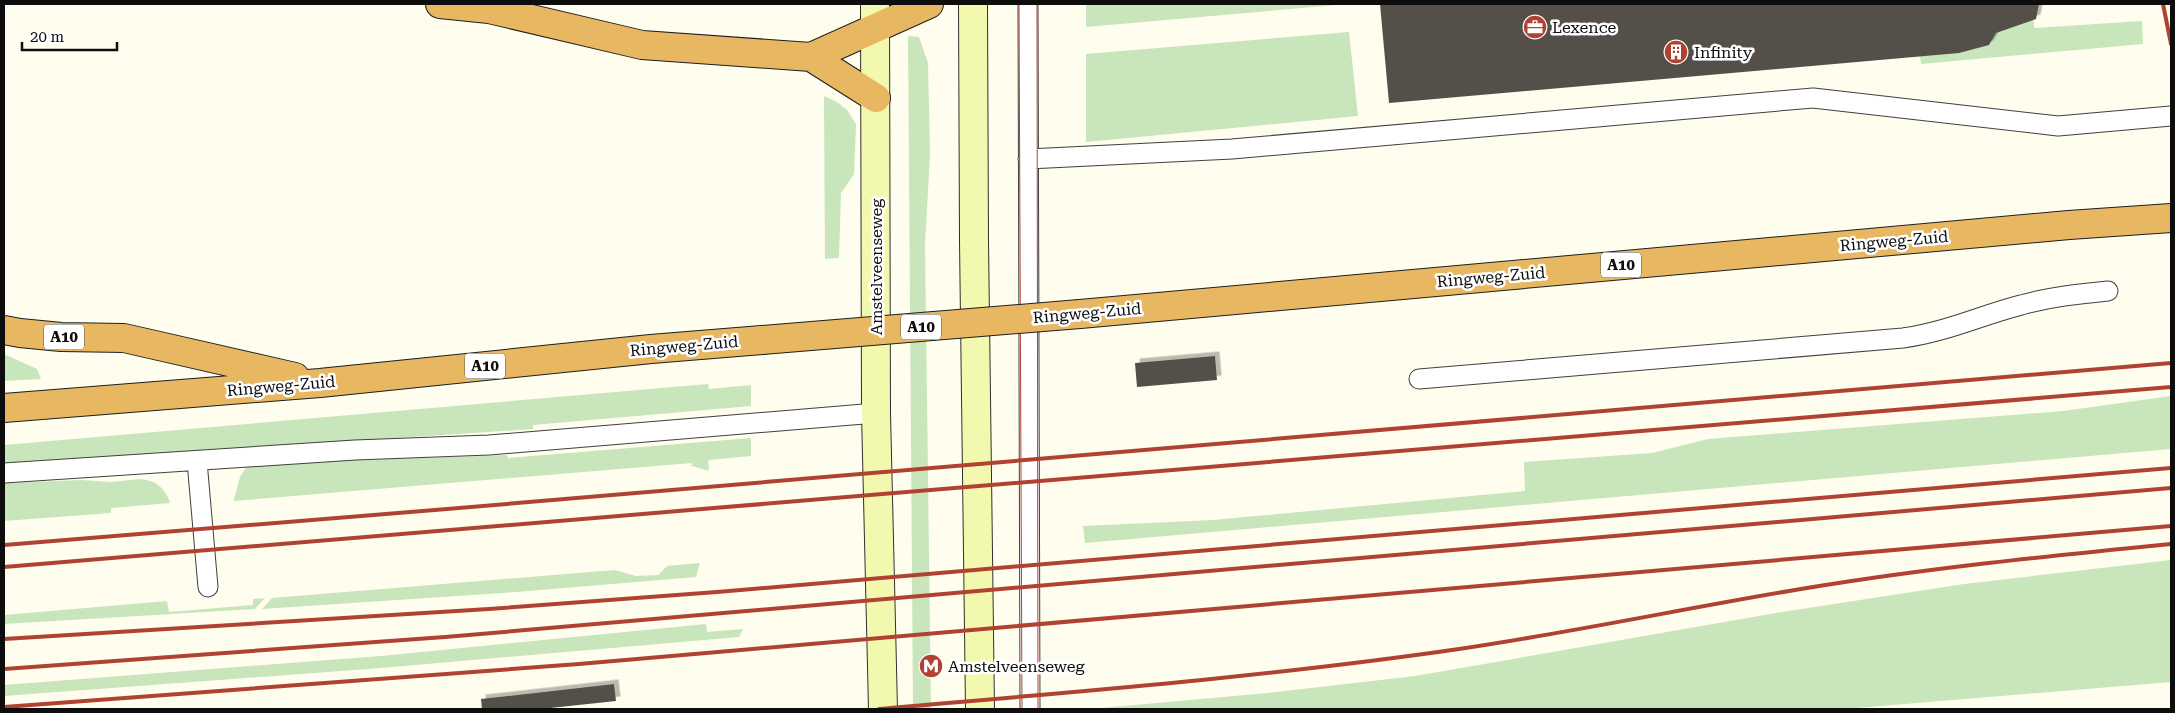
<svg xmlns="http://www.w3.org/2000/svg" width="2175" height="713" font-family="'Roboto Serif',serif">
	<style>
		.green { fill: #c9e5bb }
		.building { fill: #55504a; filter: url(#shadow) }
		.lines { fill: none; stroke-linecap: round; stroke-linejoin: round }
		.service-casing { stroke: #404040; stroke-width: 21 }
		.secondary-casing { stroke: #2f2f2f; stroke-width: 30 }
		.motorway-casing { stroke: #1e1e1e; stroke-width: 30 }
		.service { stroke: #fff; stroke-width: 19 }
		.secondary { stroke: #f3f8af; stroke-width: 28 }
		.motorway { stroke: #e8b762; stroke-width: 28 }
		.tram { stroke: #b14231; stroke-width: 1 }
		.rail { stroke: #b14231; stroke-width: 4 }
		.motorway-bridge-casing { stroke: #1e1e1e; stroke-width: 30; stroke-linecap: butt }
		.motorway-bridge { stroke: #e8b762; stroke-width: 28 }
		.labels { text-anchor: middle; dominant-baseline: central; stroke-width: 5; stroke-linejoin: round; paint-order: stroke }
		.shield { fill: #fff; stroke: #565656; stroke-width: 1 }
		.shield-label { font-size: 15px; font-weight: bold; fill: #0d0d0d }
		.poi-label { font-size: 16px; fill: #0d0d0d; stroke: #fff; text-anchor: start }
		.street-label { font-size: 16px; fill: #0d0d0d; stroke: #fff }
	</style>
	<defs>
		<filter id="shadow"><feDropShadow dx="4.5" dy="-4.5" stdDeviation="0" flood-color="#0004"/></filter>
	</defs>
	<rect width="100%" height="100%" fill="#fefdee"/>
	<path class="green" d="M 1086,4 L 1348,4 L 1086,27 Z
		M 1914,4 L 2033,4 L 2034,28 L 2142,21 L 2143,44 L 1921,64 Z
		M 1349,32 L 1358,116 L 1086,142 L 1086,54 Z
		M 908,36 L 919,37 L 928,63 L 930,154 L 925,245 L 931,709 L 913,709 Z
		M 824,96 L 837,102 L 847,110 L 856,124 L 854,174 L 841,193 L 839,258 L 825,259 Z
		M 4,354 L 37,369 L 41,379 L 4,381 Z
		M 708,384 L 709,389 L 751,385 L 751,406 L 533,425 L 533,429 L 4,464 L 4,445 Z
		M 2171,396 L 2171,449 L 1085,543 L 1083,526 L 1213,520 L 1525,491 L 1524,462 L 1652,453 L 1708,439 L 2063,411 Z
		M 751,438 L 751,456 L 708,460 L 709,471 L 689,465 L 692,465 L 692,463 L 234,501 L 234,497 L 235,496 L 240,477 L 247,466 L 299,462 L 507,455 L 508,458 Z
		M 140,479 C 155,480 165,487 170,503 L 111,508 L 111,513 L 4,521 L 4,483 L 81,480 L 111,482 Z
		M 2171,560 L 2171,682 L 1845,709 L 1090,709 L 1268,693 L 1415,676 L 1782,612 L 1964,584 Z
		M 700,563 L 696,577 L 516,592 L 262,609 L 272,598 L 615,570 L 636,576 L 658,575 L 667,566 Z
		M 265,598 L 255,609 L 4,624 L 4,615 L 167,601 L 169,612 L 253,605 L 253,599 Z
		M 706,624 L 707,632 L 743,629 L 739,637 L 381,668 L 4,696 L 4,685 L 381,656 Z"/>
	<path class="building" d="M 1380,4 L 2039,4 L 2036,19 L 1996,33 L 1989,45 L 1959,53 L 1389,103 Z
		M 1215,356 L 1217,380 L 1137,387 L 1135,363 Z
		M 614,684 L 616,701 L 541,709 L 482,709 L 481,699 Z"/>
	<g class="lines">
		<g class="service-casing">
			<path id="service" d="M 1028,4 L 1030,709
				M 1028,159 L 1232,149 L 1813,98 L 2058,126 L 2171,116
				M 1419,379 L 1903,338 C 1946,332 1979,316 2021,305 C 2049,297 2078,294 2108,291
				M 197,461 L 208,587
				M 4,473 L 355,450 L 489,445 L 876,413"/>
		</g>
		<g class="secondary-casing">
			<path id="secondary" d="M 875,4 L 876,413 L 883,709
				M 973,4 L 974,241 L 980,709"/>
		</g>
		<g class="motorway-casing">
			<path id="motorway" d="M 440,4 L 489,9 L 642,45 L 811,57 L 876,98
				M 811,57 L 929,4
				M 1080,314 L 2069,225 L 2171,218
				M 4,330 L 20,333 L 61,337 L 124,338 L 295,377
				M 4,408 L 320,383 L 651,349 L 762,340"/>
		</g>
		<use href="#service" class="service"/>
		<use href="#secondary" class="secondary"/>
		<use href="#motorway" class="motorway"/>
		<path class="tram" d="M 1019,4 L 1022,709
			M 1037,4 L 1038,709"/>
		<path class="rail" d="M 2163,4 L 2171,44
			M 4,545 L 447,509 L 2171,363
			M 4,567 L 2171,387
			M 4,639 L 489,609 L 717,592 L 2171,468
			M 4,669 L 445,637 L 2171,488
			M 4,707 L 579,664 L 2171,526
			M 879,709 C 1073,692 1266,677 1459,649 C 1575,632 1691,607 1807,588 C 1928,568 2049,556 2171,544"/>
		<g class="motorway-bridge-casing">
			<path id="motorway-bridge" d="M 762,340 L 1080,314"/>
		</g>
		<use href="#motorway-bridge" class="motorway-bridge"/>
	</g>
	<defs>
		<g id="office-disc" transform="scale(1.25)"><circle r="9.5" fill="#b14231" stroke="#fff"/><path d="M-6-3h4V-5.5h4V-3h4V5H-6ZM-1-4.5V-3h2v-1.5ZM-6 0V1H6V0Z" fill="#fff"/></g>
		<g id="building-disc" transform="scale(1.25)"><circle r="9.5" fill="#b14231" stroke="#fff"/><path d="M-4-6H4V6H1V3H-1V6H-4ZM-2.5-4.3h1.7v1.8h-1.7ZM.8-4.3h1.7v1.8H.8ZM-2.5-1h1.7V.8h-1.7ZM.8-1h1.7V.8H.8Z" fill="#fff"/></g>
		<g id="metro-disc" transform="scale(1.25)"><circle r="9.5" fill="#b14231" stroke="#fff"/><path d="M-5.5 5V-5H-3L0 0L3-5H5.5V5H3V-.5L0 4L-3-.5V5Z" fill="#fff"/></g>
	</defs>
	<g fill-rule="evenodd">
		<use href="#office-disc" x="1535" y="27"/>
		<use href="#building-disc" x="1676" y="52"/>
		<use href="#metro-disc" x="931" y="666"/>
	</g>
	<g class="labels">
		<g class="shield">
			<rect x="1601" y="252.5" width="40" height="25" rx="4"/>
			<rect x="901" y="314.5" width="40" height="25" rx="4"/>
			<rect x="44" y="324.5" width="40" height="25" rx="4"/>
			<rect x="465" y="353.5" width="40" height="25" rx="4"/>
		</g>
		<g class="shield-label">
			<text x="1621" y="265">A10</text>
			<text x="921" y="327">A10</text>
			<text x="64" y="337">A10</text>
			<text x="485" y="366">A10</text>
		</g>
		<g class="poi-label">
			<text x="1552" y="27">Lexence</text>
			<text x="1694" y="52">Infinity</text>
			<text x="948" y="666">Amstelveenseweg</text>
		</g>
		<g class="street-label">
			<text transform="translate(1894 241) rotate(-5)">Ringweg-Zuid</text>
			<text transform="translate(876 267) rotate(-90)">Amstelveenseweg</text>
			<text transform="translate(1491 277) rotate(-5)">Ringweg-Zuid</text>
			<text transform="translate(1087 313) rotate(-5)">Ringweg-Zuid</text>
			<text transform="translate(684 346) rotate(-5)">Ringweg-Zuid</text>
			<text transform="translate(281 386) rotate(-5)">Ringweg-Zuid</text>
		</g>
	</g>
	<rect width="2175" height="713" fill="none" stroke="#0d0d0d" stroke-width="10"/>
	<path d="M22 42v8h95v-8" fill="none" stroke="#0d0d0d" stroke-width="2.5"/>
	<text x="30" y="42" font-size="15" fill="#0d0d0d" stroke="#ffffff" stroke-width="4" paint-order="stroke">20 m</text>
</svg>
